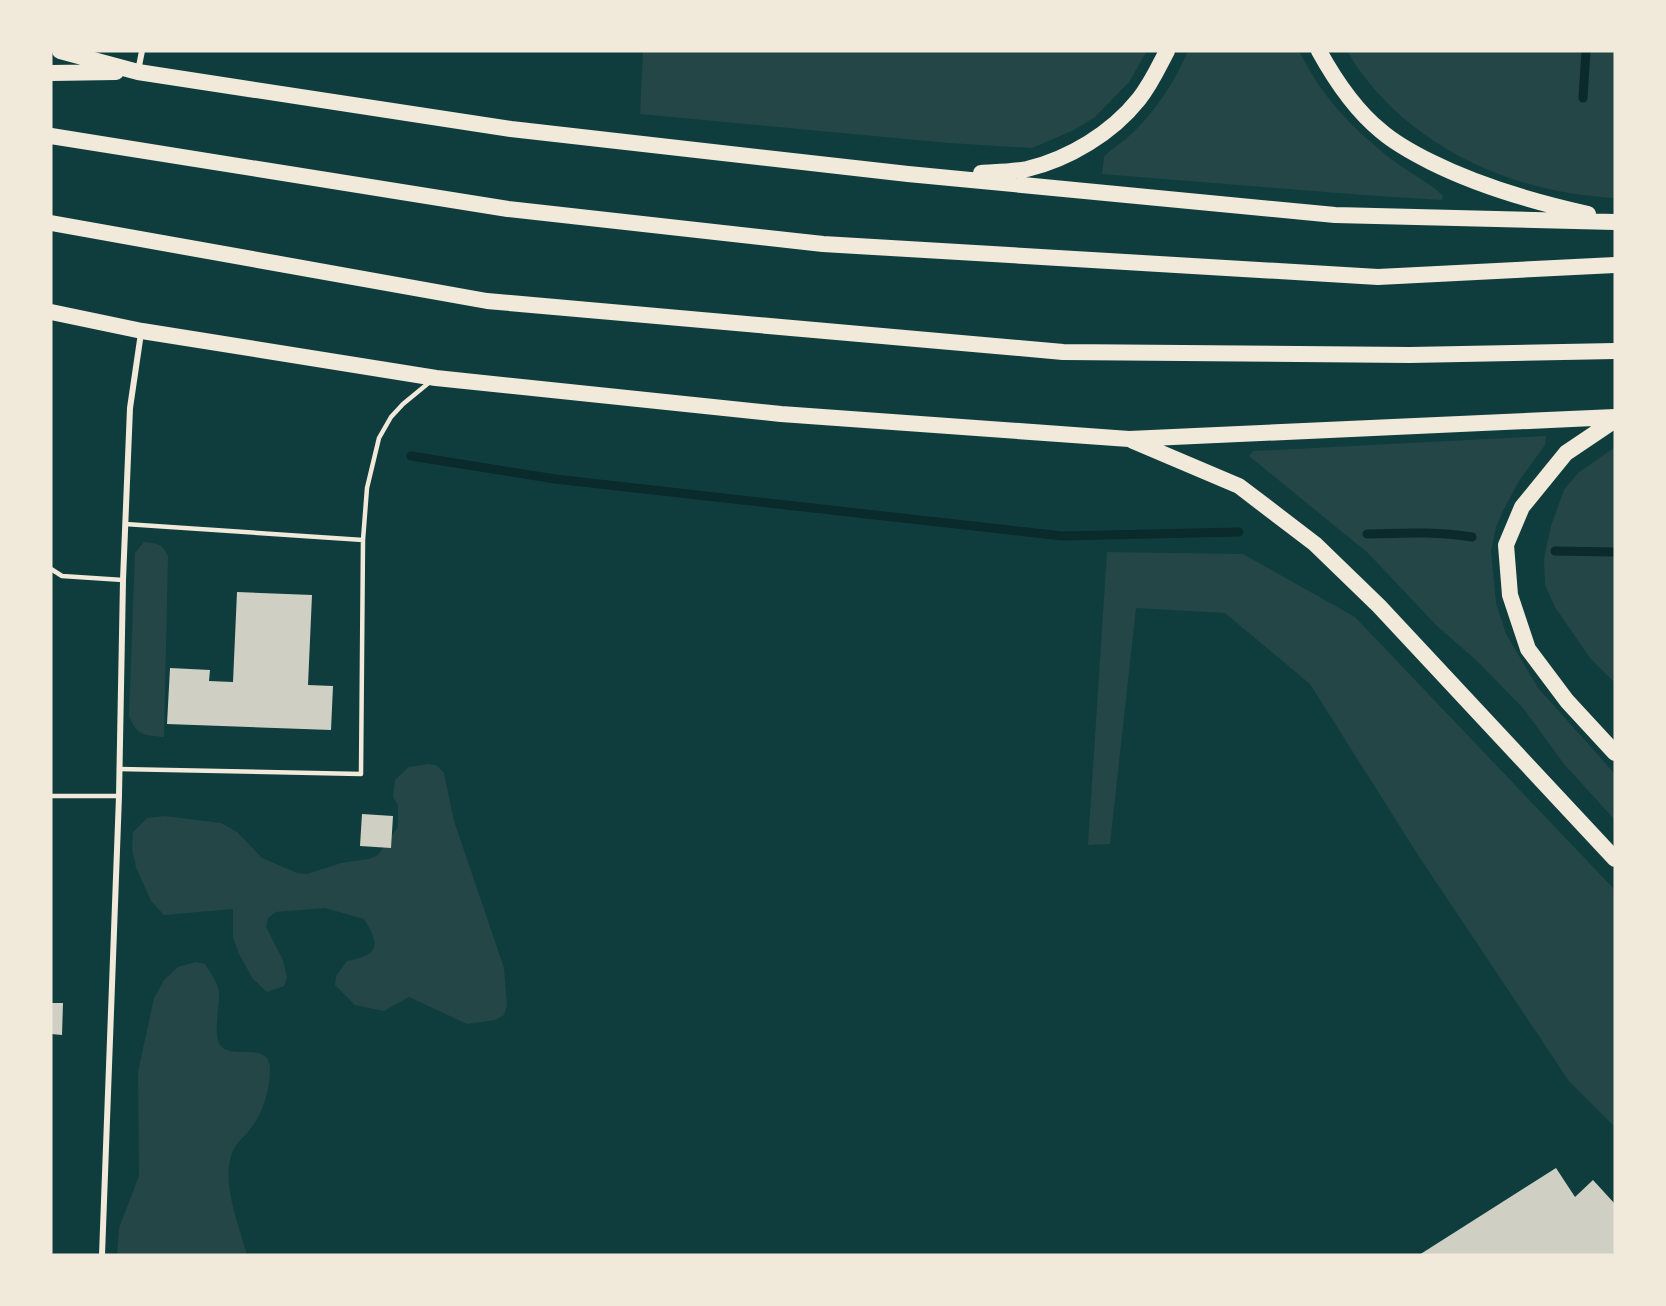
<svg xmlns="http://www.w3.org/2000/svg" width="1666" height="1306" font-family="'Alegreya Sans',sans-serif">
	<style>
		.green { fill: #244646 }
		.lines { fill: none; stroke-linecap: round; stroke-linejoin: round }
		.stream { stroke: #0a2a2b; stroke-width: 9 }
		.building { fill: #cfcfc3 }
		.service { stroke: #f1e9da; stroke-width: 4.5 }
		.minor { stroke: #f1e9da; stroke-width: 6 }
		.trunk { stroke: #f1e9da; stroke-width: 16 }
	</style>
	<rect width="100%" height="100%" fill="#0f3d3e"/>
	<path class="green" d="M 643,51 L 1147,51 L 1129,82 L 1095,117 L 1074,130 L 1032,148 L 949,143 L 640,114 Z
		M 1188,51 L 1299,51 C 1323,99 1355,132 1398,164 C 1413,175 1430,183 1443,196 L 1442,200 L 1363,195 L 1102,174 L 1104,157 C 1110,150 1118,145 1126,139 C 1154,114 1173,85 1188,51 Z
		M 1347,51 L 1615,51 L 1615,198 C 1509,193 1402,144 1347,51 Z
		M 1546,436 L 1545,445 L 1519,481 L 1504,509 L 1496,527 L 1491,551 L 1496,603 L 1506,634 L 1538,688 L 1615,774 L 1615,820 L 1564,764 L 1523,708 L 1477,661 L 1436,625 L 1368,553 L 1249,456 L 1253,451 Z
		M 1615,447 L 1615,683 L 1590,658 L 1555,607 L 1545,585 L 1544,559 L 1551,526 L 1564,490 L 1578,473 Z
		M 144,542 C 158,544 162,543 168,556 L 164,737 C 144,735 137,736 129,716 L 135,553 Z
		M 1107,552 L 1243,554 L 1355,617 L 1615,890 L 1615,1127 L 1569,1081 L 1418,855 L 1310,684 L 1225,613 L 1136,608 L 1110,844 L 1088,845 Z
		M 428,764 L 436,765 L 444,773 L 454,821 L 504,968 L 507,1005 L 504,1015 L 495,1020 L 467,1024 L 409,997 L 384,1011 L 355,1005 L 335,985 L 336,976 L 347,961 C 379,955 381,946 364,919 L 325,908 L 276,912 L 268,918 L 266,927 L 283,960 L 287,978 L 284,986 L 267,992 L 253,979 L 239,954 L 233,937 L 233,909 L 164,915 L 151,901 L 136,867 L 132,849 L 133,832 L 147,818 L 165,816 L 221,823 L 237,832 L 262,858 L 297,873 L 307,874 L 341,863 L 369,859 L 378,855 L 398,827 L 398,805 L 393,797 L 395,780 L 409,767 Z
		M 196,962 L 205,964 C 210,972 218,983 219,992 C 220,1006 212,1036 221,1046 C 233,1060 269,1041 270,1068 C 270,1089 264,1111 251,1128 C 246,1136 235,1143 232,1153 C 221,1183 239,1225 247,1255 L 117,1255 L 119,1228 L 139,1176 L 138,1072 L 154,998 L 164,980 L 178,967 Z"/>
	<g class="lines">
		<path class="stream" d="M 1583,98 L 1586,51
			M 411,456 L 555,479 L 1062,536 L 1239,532
			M 1367,534 C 1402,533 1437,531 1472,537
			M 1555,551 L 1615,552"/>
	</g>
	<path class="building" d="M 237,592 L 312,595 L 308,685 L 333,686 L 331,730 L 167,724 L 170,668 L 210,670 L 209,681 L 233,682 Z
		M 362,814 L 393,816 L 391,848 L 360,846 Z
		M 51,1003 L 63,1003 L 62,1035 L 51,1034 Z
		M 1556,1168 L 1575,1197 L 1593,1180 L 1615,1204 L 1615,1255 L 1419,1255 Z"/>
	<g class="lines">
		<path class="service" d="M 125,524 L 363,540
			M 51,569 L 62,576 L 123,580
			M 119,769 L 361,774 L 363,540 L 367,488 L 379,438 L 391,417 L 403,404 L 431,381
			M 51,796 L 119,796"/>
		<path class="minor" d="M 138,71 L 142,51
			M 102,1255 L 119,796 L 123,580 L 130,408 L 141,333"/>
		<path class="trunk" d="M 60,51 L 138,72 L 511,129 L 908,174 L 1335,215 L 1615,222
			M 1319,51 C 1335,80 1355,110 1381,131 C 1396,144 1413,153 1431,162 C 1481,187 1534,202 1588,214
			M 51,73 L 116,72
			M 51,136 L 508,209 L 823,244 L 1378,277 L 1615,265
			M 981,173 C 996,172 1012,172 1027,169 C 1069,159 1112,133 1139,99 C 1151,84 1158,68 1167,51
			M 51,223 L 487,301 L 1063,352 L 1410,355 L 1615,351
			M 51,312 L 142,331 L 436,378 L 781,414 L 1129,439 L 1615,417
			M 1615,420 L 1566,453 L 1522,507 L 1506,545 L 1510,595 L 1528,649 L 1567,701 L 1615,753
			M 1133,441 L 1239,486 L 1315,544 L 1379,606 L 1615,859"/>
	</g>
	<rect width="1666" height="1306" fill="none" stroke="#f1e9da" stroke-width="105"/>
</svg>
